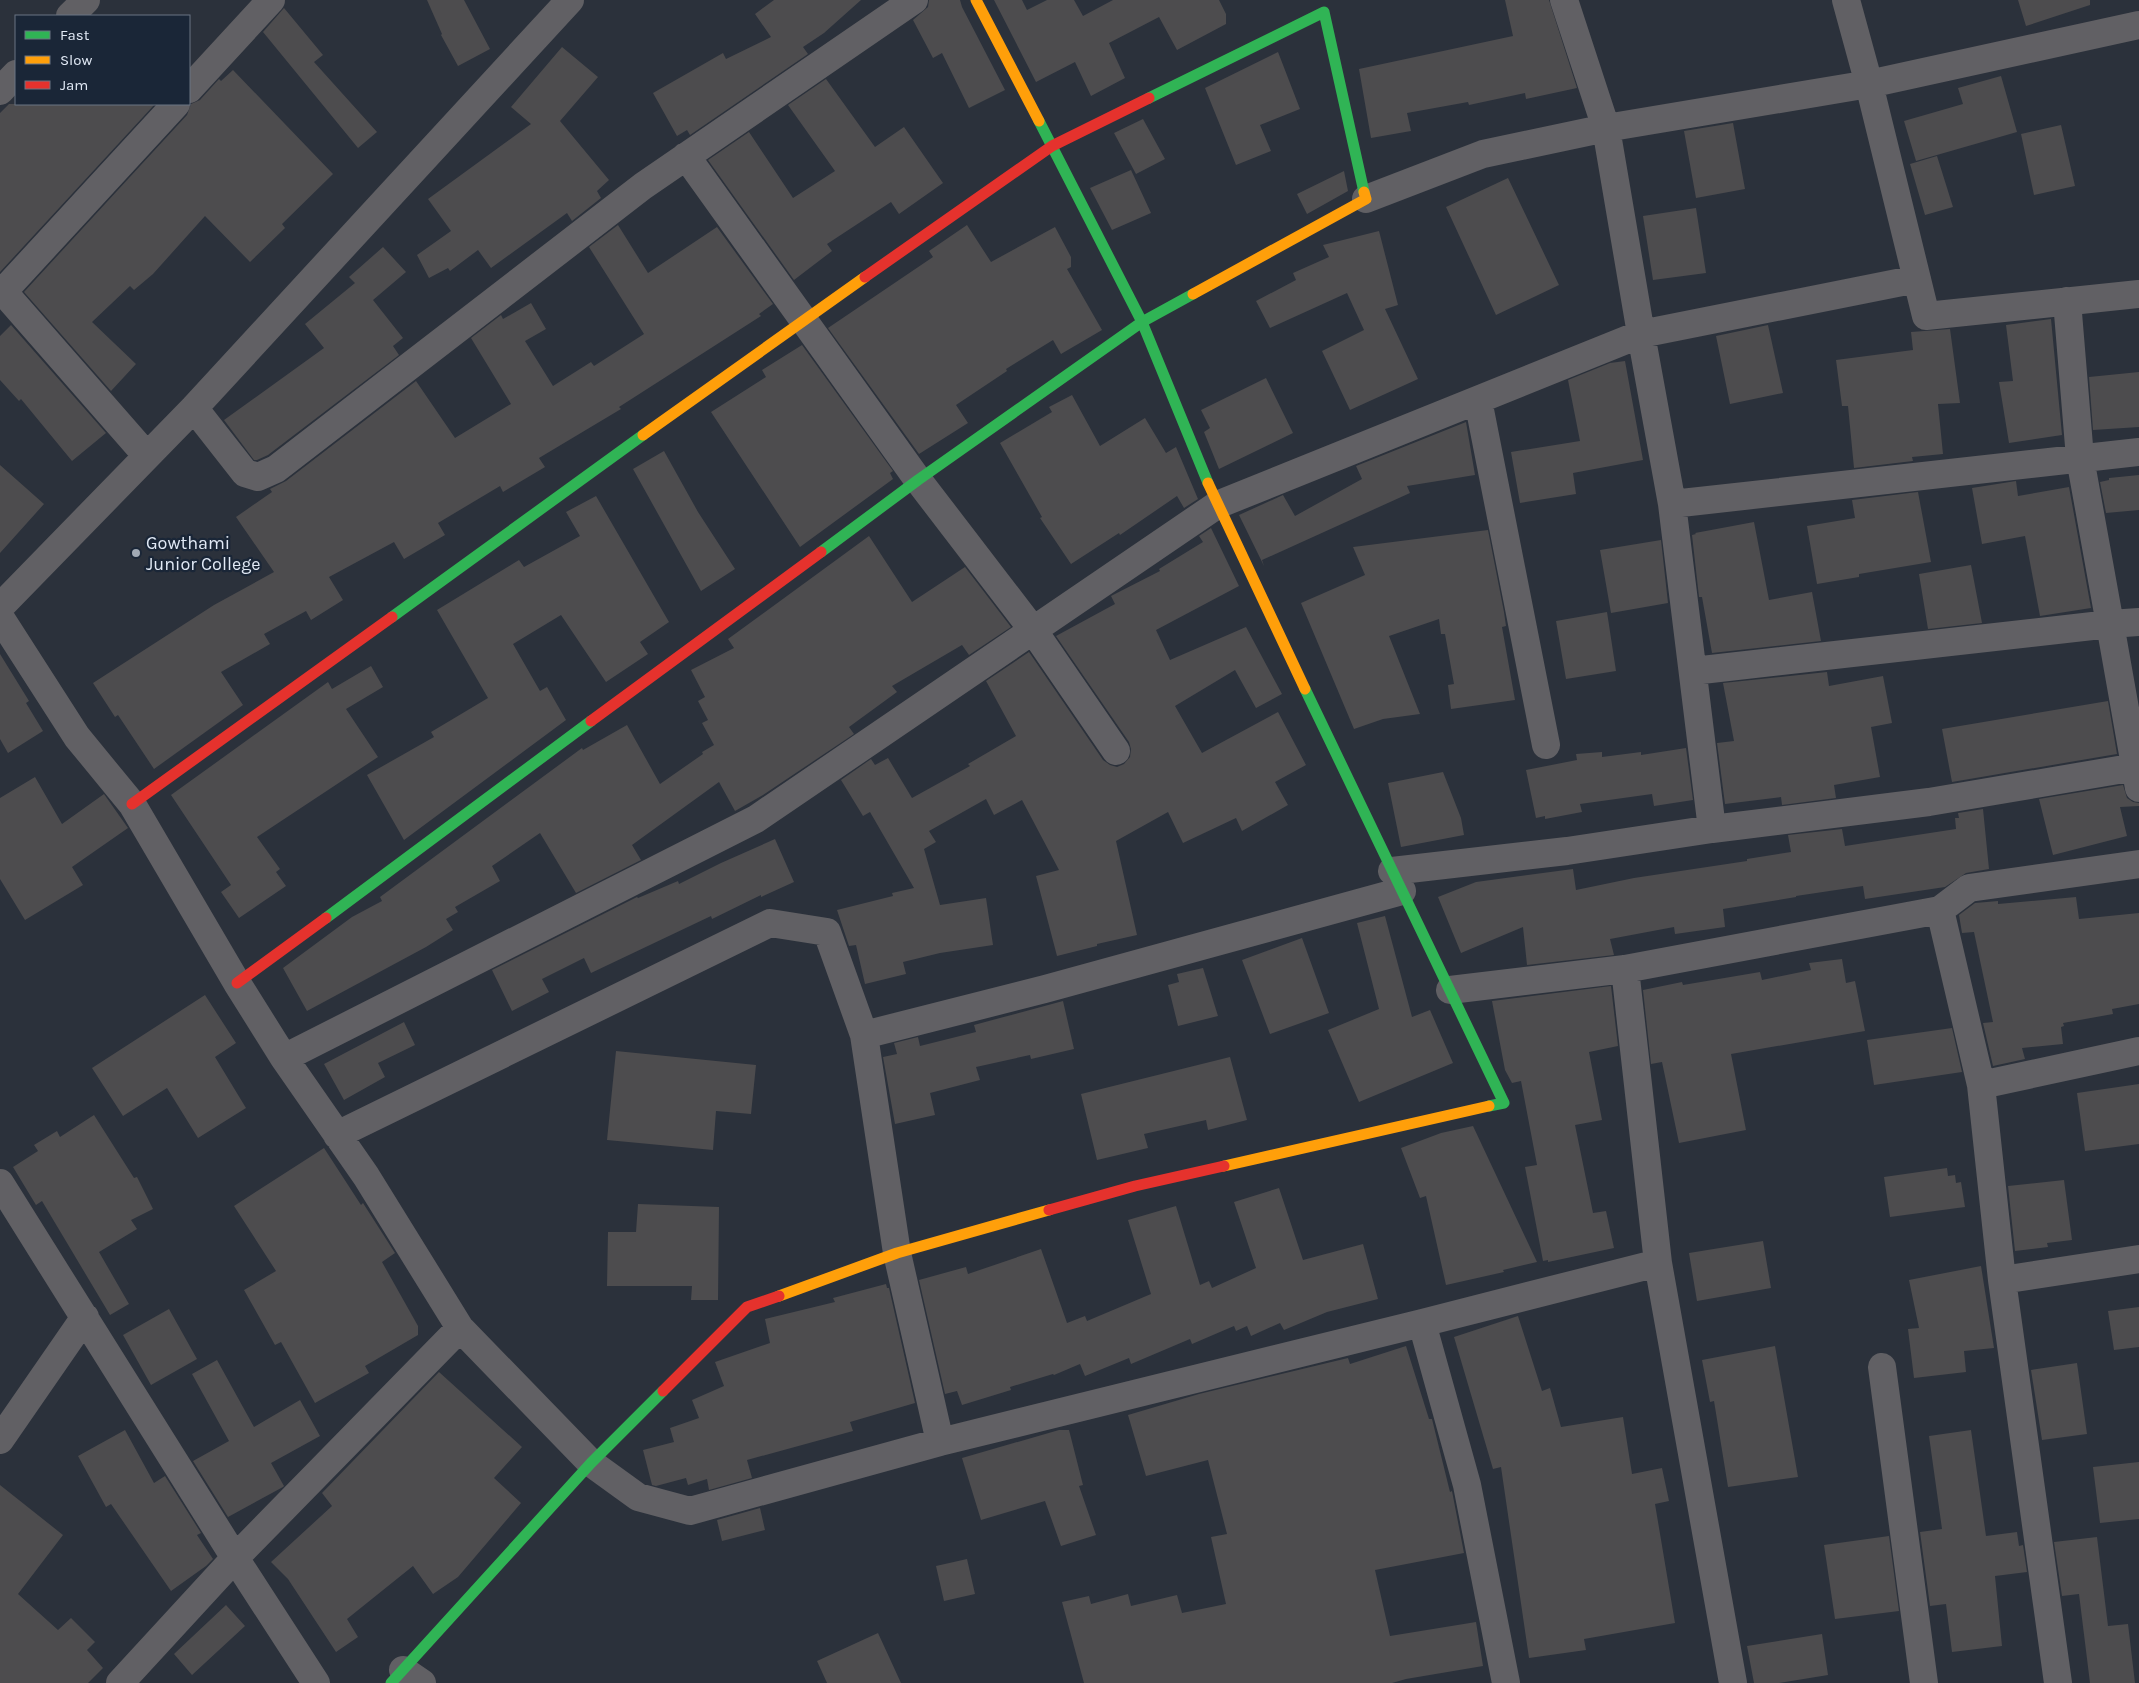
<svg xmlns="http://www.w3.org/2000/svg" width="2139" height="1683" font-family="Karla,sans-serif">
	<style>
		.building { fill: #4d4c4e }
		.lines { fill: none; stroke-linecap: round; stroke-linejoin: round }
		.street { stroke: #616064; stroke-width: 28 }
		.fast { stroke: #30b455; stroke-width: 11 }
		.slow { stroke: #ff9f0a; stroke-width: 11 }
		.jam { stroke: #e5322d; stroke-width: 11 }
		.poi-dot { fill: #a1a9b4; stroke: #1a2637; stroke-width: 2 }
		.labels { text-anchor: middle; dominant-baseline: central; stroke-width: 4.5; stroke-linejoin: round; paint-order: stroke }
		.poi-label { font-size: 18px; fill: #e1e9f5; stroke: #1a2637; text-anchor: start }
	</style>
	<rect width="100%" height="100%" fill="#2b313b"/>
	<path class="building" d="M 427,0 L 464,0 L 490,49 L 458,66 L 441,35 L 442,34 Z
		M 774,0 L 861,0 L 824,33 L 803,47 L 808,54 L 690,135 L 687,130 L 677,136 L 653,93 L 723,53 L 726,59 L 771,37 L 755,14 Z
		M 929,0 L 960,0 L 962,7 L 1005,90 L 969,108 L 942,53 L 933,58 L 913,20 L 928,7 Z
		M 994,0 L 1022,0 L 1027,10 L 1047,0 L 1074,0 L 1083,16 L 1113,0 L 1219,0 L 1226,14 L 1226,24 L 1177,50 L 1159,17 L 1109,43 L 1125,78 L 1091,96 L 1075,62 L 1036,82 Z
		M 1505,0 L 1549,0 L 1577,88 L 1526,99 L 1525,93 L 1469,105 L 1468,102 L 1407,113 L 1411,131 L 1371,138 L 1359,69 L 1513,36 Z
		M 2018,0 L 2090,0 L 2090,5 L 2026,26 Z
		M 284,8 L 323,55 L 314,62 L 377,132 L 358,148 L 263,32 Z
		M 562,47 L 598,77 L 560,121 L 609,180 L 597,191 L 601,198 L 572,221 L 567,213 L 491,268 L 478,250 L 450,271 L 448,268 L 429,278 L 417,255 L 451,231 L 428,199 L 531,124 L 511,107 Z
		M 1278,52 L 1300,109 L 1260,125 L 1271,151 L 1236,165 L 1205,88 Z
		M 233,70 L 333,174 L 282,224 L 285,228 L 250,262 L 205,216 L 153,274 L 134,290 L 130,286 L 92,322 L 136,364 L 111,391 L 24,292 L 187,115 L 191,104 L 200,100 L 219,79 L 221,81 Z
		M 2001,76 L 2017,132 L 1916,161 L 1904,121 L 1963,104 L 1958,88 Z
		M 826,79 L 875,147 L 904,127 L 943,183 L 899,214 L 891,202 L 827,244 L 832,251 L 794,280 L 708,160 L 749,132 L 793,198 L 835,171 L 788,105 Z
		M 9,104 L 155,104 L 0,272 L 0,113 Z
		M 1143,119 L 1165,159 L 1136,174 L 1114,133 Z
		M 1733,123 L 1745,189 L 1696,198 L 1684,131 Z
		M 2061,125 L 2075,186 L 2034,195 L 2021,134 Z
		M 1937,156 L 1953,207 L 1925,215 L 1910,164 Z
		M 1131,170 L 1151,213 L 1112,230 L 1090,188 Z
		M 1344,171 L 1348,191 L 1307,214 L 1297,194 Z
		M 1508,178 L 1559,285 L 1496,315 L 1446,207 Z
		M 1696,208 L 1706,273 L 1653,280 L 1643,216 Z
		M 618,225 L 648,273 L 717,227 L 773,304 L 759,314 L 761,316 L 619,407 L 621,409 L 539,458 L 545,467 L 503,492 L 500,486 L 438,523 L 445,535 L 404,559 L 394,542 L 329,577 L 343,600 L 311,620 L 306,611 L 264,634 L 270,644 L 221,672 L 243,705 L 154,769 L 118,715 L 115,717 L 93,683 L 214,605 L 274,572 L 236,517 L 272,492 L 270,489 L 286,481 L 416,381 L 455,438 L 511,404 L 471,338 L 501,315 L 503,319 L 531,303 L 546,329 L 525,341 L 553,386 L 591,362 L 594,366 L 644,334 L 589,247 Z
		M 967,225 L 991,262 L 1055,227 L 1071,257 L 1071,267 L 1067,269 L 1102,330 L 1061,354 L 1053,340 L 1006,369 L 1007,371 L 956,405 L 968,423 L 919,454 L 828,328 L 933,257 L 929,251 Z
		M 1379,231 L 1398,305 L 1385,309 L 1418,379 L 1350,410 L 1322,351 L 1364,330 L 1347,293 L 1270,328 L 1256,301 L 1296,280 L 1293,273 L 1329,257 L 1323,245 Z
		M 383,247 L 406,272 L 373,300 L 403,338 L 393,346 L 399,355 L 268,455 L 257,460 L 254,460 L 224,420 L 324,348 L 305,324 L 355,283 L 349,277 Z
		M 2051,319 L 2062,435 L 2009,443 L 1999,382 L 2013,381 L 2006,325 Z
		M 11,325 L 106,433 L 72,461 L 21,399 L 19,401 L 0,380 L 0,336 Z
		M 1768,325 L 1783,393 L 1730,404 L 1716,336 Z
		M 1950,329 L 1960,403 L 1938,404 L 1943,454 L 1912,457 L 1913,461 L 1854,468 L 1848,406 L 1842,406 L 1836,360 L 1913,350 L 1911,332 Z
		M 802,345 L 893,471 L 890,473 L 893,479 L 800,547 L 711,412 L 766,377 L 762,370 Z
		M 1625,361 L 1643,460 L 1573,473 L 1576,494 L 1520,503 L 1511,452 L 1580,441 L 1568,380 L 1610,363 Z
		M 2139,372 L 2139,427 L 2093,430 L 2089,377 Z
		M 1266,378 L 1293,433 L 1219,469 L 1204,432 L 1210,428 L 1201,410 Z
		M 1072,395 L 1100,446 L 1145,418 L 1166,453 L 1176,447 L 1198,499 L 1184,508 L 1177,496 L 1120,535 L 1119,533 L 1071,564 L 1040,518 L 1042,517 L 1000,443 L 1052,412 L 1049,407 Z
		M 1466,422 L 1475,475 L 1407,486 L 1410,493 L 1262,560 L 1264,566 L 1239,515 L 1283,495 L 1295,516 L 1362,479 L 1356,466 Z
		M 664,451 L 698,512 L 735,569 L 701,591 L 633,469 Z
		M 0,465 L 44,504 L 0,553 Z
		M 2139,475 L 2139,510 L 2106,513 L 2100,482 L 2109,480 L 2109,478 Z
		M 2016,481 L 2018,496 L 2069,487 L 2091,608 L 2040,616 L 2025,536 L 1982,544 L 1972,488 Z
		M 1918,492 L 1931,562 L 1859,574 L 1859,577 L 1817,584 L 1807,526 L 1855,518 L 1852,500 Z
		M 596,496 L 669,622 L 640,642 L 648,654 L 606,682 L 561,615 L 513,644 L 540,691 L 547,687 L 566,720 L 404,840 L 367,775 L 434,737 L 431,732 L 488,698 L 437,610 L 519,560 L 524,567 L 580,536 L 566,512 Z
		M 1754,522 L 1769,600 L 1812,592 L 1821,641 L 1712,653 L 1702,597 L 1699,597 L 1692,535 L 1696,534 L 1695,533 Z
		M 1211,528 L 1239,586 L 1156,630 L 1170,660 L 1246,627 L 1282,694 L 1256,708 L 1235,670 L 1175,706 L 1202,753 L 1278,712 L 1306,765 L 1275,782 L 1288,805 L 1242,831 L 1236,818 L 1183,843 L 1168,812 L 1116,841 L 1137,935 L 1097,944 L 1097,946 L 1057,956 L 1036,876 L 1059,870 L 1022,800 L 994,815 L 986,799 L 929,831 L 936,842 L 924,849 L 940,905 L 986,898 L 993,945 L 940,953 L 903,962 L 906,974 L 865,984 L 856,945 L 849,946 L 837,910 L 893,896 L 892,893 L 914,888 L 870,812 L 863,816 L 841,780 L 871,759 L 875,765 L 888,758 L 912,798 L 970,766 L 968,764 L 1016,736 L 986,681 L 1029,652 L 1103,760 L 1110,765 L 1117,767 L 1124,764 L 1130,757 L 1131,749 L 1129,742 L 1056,636 L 1115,604 L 1111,596 L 1160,571 L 1159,569 L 1203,542 L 1199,536 Z
		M 1488,530 L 1504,612 L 1506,626 L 1502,627 L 1515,700 L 1451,709 L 1448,685 L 1454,684 L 1445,634 L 1441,634 L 1439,619 L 1389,636 L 1420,714 L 1383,719 L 1354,729 L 1301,603 L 1365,575 L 1353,547 Z
		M 869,536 L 912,602 L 965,567 L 1011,627 L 969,655 L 962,645 L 892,686 L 897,692 L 849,727 L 854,734 L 763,795 L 735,811 L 719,782 L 632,845 L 641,860 L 576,893 L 540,833 L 492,866 L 500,881 L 455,907 L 458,912 L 446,919 L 453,930 L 426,947 L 307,1011 L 283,968 L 352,917 L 382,901 L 380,897 L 582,748 L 583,750 L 627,725 L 660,784 L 703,754 L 702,752 L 714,745 L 702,723 L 708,720 L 698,701 L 705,697 L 691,670 L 734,648 L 728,639 Z
		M 1661,540 L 1668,603 L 1611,613 L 1600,550 Z
		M 1971,565 L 1982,623 L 1928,629 L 1919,574 Z
		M 1607,612 L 1616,671 L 1566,679 L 1556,621 Z
		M 0,654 L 29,701 L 26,703 L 43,731 L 8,753 L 0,739 Z
		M 371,666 L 383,687 L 346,709 L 378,757 L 257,837 L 280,869 L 276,872 L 286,886 L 239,918 L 221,892 L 231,885 L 171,795 L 328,682 L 332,689 Z
		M 1827,672 L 1829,686 L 1883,676 L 1892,723 L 1871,727 L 1880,777 L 1834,785 L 1836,798 L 1782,805 L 1781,797 L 1725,804 L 1717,743 L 1734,741 L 1723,683 Z
		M 2108,701 L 2117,754 L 1952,782 L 1942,729 Z
		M 1686,748 L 1693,800 L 1654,806 L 1652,794 L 1580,804 L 1582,812 L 1545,819 L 1545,816 L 1536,818 L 1526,770 L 1577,760 L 1576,754 L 1602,752 L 1602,757 L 1641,752 L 1641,755 Z
		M 1443,772 L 1461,818 L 1464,835 L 1401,847 L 1388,783 Z
		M 35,777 L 62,824 L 104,794 L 128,828 L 72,867 L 83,885 L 25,920 L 0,879 L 0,798 Z
		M 2123,785 L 2127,798 L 2133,802 L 2139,803 L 2139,806 L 2120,807 L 2127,836 L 2053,855 L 2039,799 Z
		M 1983,809 L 1989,869 L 1966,873 L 1945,887 L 1865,899 L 1863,886 L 1796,896 L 1796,897 L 1723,909 L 1725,927 L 1675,934 L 1674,927 L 1610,939 L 1614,955 L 1527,965 L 1523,927 L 1461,953 L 1438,897 L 1476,882 L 1573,869 L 1576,890 L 1634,878 L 1747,861 L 1747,859 L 1791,852 L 1788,835 L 1842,829 L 1845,846 L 1956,829 L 1955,818 L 1959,818 L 1958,813 Z
		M 775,839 L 794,882 L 761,897 L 761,895 L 712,919 L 711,916 L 591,973 L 584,958 L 542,979 L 549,992 L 512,1011 L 492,970 L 637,897 L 638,898 L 678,881 L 679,884 L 721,863 Z
		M 2076,897 L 2079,919 L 2139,913 L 2139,1004 L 2112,1009 L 2113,1014 L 2063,1023 L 2064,1026 L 2061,1027 L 2063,1044 L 2022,1048 L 2025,1059 L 1993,1066 L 1983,1023 L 1993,1022 L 1974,932 L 1962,933 L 1959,915 L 1975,903 L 1998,901 L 1998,904 Z
		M 1385,916 L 1412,1017 L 1430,1010 L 1453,1063 L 1359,1102 L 1328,1030 L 1379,1009 L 1357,923 Z
		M 1302,938 L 1329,1013 L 1270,1034 L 1242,960 Z
		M 1842,959 L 1846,983 L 1855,981 L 1865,1031 L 1731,1054 L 1746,1130 L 1679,1143 L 1662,1062 L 1651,1064 L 1643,990 L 1682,982 L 1683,985 L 1760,972 L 1762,980 L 1811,970 L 1809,963 Z
		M 1203,968 L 1218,1016 L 1178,1026 L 1168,985 L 1179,982 L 1177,974 Z
		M 1611,986 L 1618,1046 L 1589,1052 L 1602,1120 L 1575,1125 L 1593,1213 L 1606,1211 L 1614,1248 L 1548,1262 L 1548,1260 L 1543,1261 L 1525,1167 L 1537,1165 L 1521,1081 L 1512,1083 L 1505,1070 L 1492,1001 Z
		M 205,995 L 236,1043 L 215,1057 L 246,1108 L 198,1138 L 167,1088 L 123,1116 L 92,1068 Z
		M 1063,1001 L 1074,1049 L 1031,1059 L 1030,1055 L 976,1067 L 980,1080 L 930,1093 L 935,1115 L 895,1124 L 883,1057 L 897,1054 L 894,1043 L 918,1037 L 920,1046 L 976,1032 L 974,1025 Z
		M 404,1022 L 415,1045 L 378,1063 L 385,1077 L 344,1100 L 324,1064 Z
		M 1952,1028 L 1962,1072 L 1874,1085 L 1867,1040 Z
		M 616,1051 L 756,1065 L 751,1114 L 716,1111 L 713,1150 L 607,1140 Z
		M 1230,1057 L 1247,1120 L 1208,1130 L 1206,1120 L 1144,1134 L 1148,1148 L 1097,1160 L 1081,1094 Z
		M 2139,1084 L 2139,1144 L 2085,1151 L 2077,1093 Z
		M 94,1115 L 134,1178 L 137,1177 L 153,1209 L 131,1220 L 137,1229 L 99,1252 L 129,1304 L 110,1315 L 42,1201 L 36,1205 L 13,1167 L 38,1151 L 34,1145 L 57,1131 L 60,1137 Z
		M 1473,1126 L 1537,1262 L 1503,1270 L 1504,1272 L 1446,1285 L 1426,1196 L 1420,1198 L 1401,1148 L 1441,1133 Z
		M 324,1148 L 361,1205 L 363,1203 L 395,1253 L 382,1262 L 418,1326 L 418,1335 L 365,1366 L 369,1373 L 315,1403 L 281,1342 L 275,1345 L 244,1290 L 276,1271 L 234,1206 Z
		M 1947,1168 L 1948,1176 L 1955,1175 L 1956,1183 L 1961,1182 L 1965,1207 L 1890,1217 L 1884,1177 Z
		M 2064,1180 L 2072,1240 L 2047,1243 L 2048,1247 L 2015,1251 L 2008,1186 Z
		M 1279,1188 L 1303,1260 L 1363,1244 L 1378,1299 L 1327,1312 L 1284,1330 L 1280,1323 L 1251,1336 L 1247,1326 L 1236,1331 L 1234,1326 L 1192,1344 L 1190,1339 L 1131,1364 L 1129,1358 L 1085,1376 L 1080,1364 L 1054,1375 L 1053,1374 L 1010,1387 L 1011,1390 L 962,1405 L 957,1391 L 945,1394 L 919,1280 L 966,1267 L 968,1274 L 1041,1249 L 1067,1323 L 1085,1316 L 1087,1321 L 1151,1294 L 1128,1220 L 1176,1206 L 1200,1285 L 1209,1281 L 1212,1288 L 1256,1268 L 1234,1202 Z
		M 638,1204 L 719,1207 L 718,1300 L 691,1300 L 692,1286 L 607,1286 L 608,1232 L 636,1232 Z
		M 1763,1241 L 1771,1288 L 1697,1301 L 1689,1253 Z
		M 1981,1266 L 1994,1348 L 1964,1351 L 1966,1372 L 1914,1378 L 1908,1329 L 1919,1328 L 1909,1280 Z
		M 886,1284 L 887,1288 L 889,1288 L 915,1403 L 850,1422 L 853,1431 L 747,1460 L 752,1478 L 709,1490 L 707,1479 L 688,1485 L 686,1478 L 656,1486 L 652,1485 L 643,1450 L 674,1442 L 670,1428 L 699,1418 L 692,1400 L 724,1386 L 715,1362 L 770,1343 L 765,1319 L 835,1302 L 833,1298 Z
		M 2139,1307 L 2139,1347 L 2114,1350 L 2108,1311 Z
		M 169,1309 L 197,1359 L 151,1385 L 123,1335 Z
		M 1518,1316 L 1542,1391 L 1550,1388 L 1561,1427 L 1623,1417 L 1632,1474 L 1662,1468 L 1669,1501 L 1655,1504 L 1675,1623 L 1584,1639 L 1586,1650 L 1529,1658 L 1501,1467 L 1493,1469 L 1454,1337 Z
		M 1406,1346 L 1429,1419 L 1432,1419 L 1450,1492 L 1452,1491 L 1464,1553 L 1375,1570 L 1390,1636 L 1476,1622 L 1483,1666 L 1406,1679 L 1392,1683 L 1084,1683 L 1062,1602 L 1089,1596 L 1091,1604 L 1128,1594 L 1131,1606 L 1177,1595 L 1182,1613 L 1226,1604 L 1211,1537 L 1227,1534 L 1208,1460 L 1146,1476 L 1128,1415 L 1199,1394 L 1348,1358 L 1350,1364 Z
		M 1775,1346 L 1798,1477 L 1728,1487 L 1714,1401 L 1710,1402 L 1702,1360 Z
		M 217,1360 L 254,1427 L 300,1400 L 320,1436 L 271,1463 L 284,1486 L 283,1487 L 228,1517 L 193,1461 L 229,1441 L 192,1374 Z
		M 2077,1363 L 2087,1434 L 2042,1440 L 2031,1370 Z
		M 439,1372 L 522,1447 L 494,1478 L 521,1503 L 458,1577 L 433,1594 L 413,1566 L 347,1619 L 358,1637 L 336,1652 L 288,1579 L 271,1562 L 332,1506 L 322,1493 Z
		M 125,1430 L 154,1483 L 165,1476 L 201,1533 L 197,1535 L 213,1559 L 206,1566 L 171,1591 L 111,1504 L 106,1507 L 78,1456 Z
		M 1059,1430 L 1069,1430 L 1083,1485 L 1079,1486 L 1096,1535 L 1061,1546 L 1045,1501 L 981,1520 L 962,1458 Z
		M 1971,1430 L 1986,1536 L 2017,1532 L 2019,1546 L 2023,1545 L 2027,1572 L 1995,1576 L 2002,1646 L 1952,1652 L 1946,1604 L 1930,1606 L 1920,1532 L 1942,1529 L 1929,1436 Z
		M 2139,1462 L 2139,1519 L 2100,1523 L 2093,1467 Z
		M 0,1485 L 63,1535 L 18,1594 L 58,1630 L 71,1618 L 95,1642 L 87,1650 L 103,1668 L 88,1683 L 0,1683 Z
		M 760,1508 L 765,1530 L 722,1541 L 717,1520 Z
		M 1889,1536 L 1899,1611 L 1835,1619 L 1824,1545 Z
		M 2097,1537 L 2108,1626 L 2128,1624 L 2135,1683 L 2090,1683 L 2079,1594 L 2062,1596 L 2054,1542 Z
		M 967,1559 L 975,1594 L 944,1601 L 936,1566 Z
		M 226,1605 L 245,1626 L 192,1675 L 174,1654 Z
		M 878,1633 L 901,1683 L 827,1683 L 817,1661 Z
		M 1822,1634 L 1828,1675 L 1779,1683 L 1754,1683 L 1747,1646 Z"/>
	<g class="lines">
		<path class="street" d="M 1846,0 L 1869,84 L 1926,316 L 2139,294
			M 70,16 L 86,0
			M 189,89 L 271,0
			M 0,91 L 16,74
			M 686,156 L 918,480 L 1033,630 L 1116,751
			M 1366,199 L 1483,154 L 1606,128 L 1564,0
			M 0,288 L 147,456
			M 0,295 L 176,104
			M 1478,400 L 1546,745
			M 194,408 L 245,473 L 258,477 L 276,469 L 643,186 L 914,0
			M 1672,504 L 2139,452
			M 0,607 L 194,408 L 570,0
			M 0,617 L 77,737 L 132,804 L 237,983 L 284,1058 L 366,1176 L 460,1328 L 591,1463 L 638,1497 L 690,1511 L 940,1442 L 1422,1323 L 1658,1263
			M 2139,622 L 2110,624 L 2139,788
			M 1693,671 L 2110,624 L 2080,458 L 2067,301
			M 1712,829 L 1672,504 L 1641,334 L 1917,279
			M 1392,871 L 1567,851 L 1712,829 L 1929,802 L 2136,767
			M 1940,910 L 1981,1085 L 2139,1051
			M 1625,969 L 1658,1263 L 1733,1683
			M 1450,990 L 1625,969 L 1940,910 L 1969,888 L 2139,864
			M 864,1035 L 1045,989 L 1402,891
			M 284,1058 L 756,819 L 1217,505 L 1641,334 L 1606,128 L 1869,84 L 2139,25
			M 1981,1085 L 2002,1280
			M 337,1135 L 770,923 L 827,932 L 864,1035 L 897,1253 L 940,1442
			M 0,1183 L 235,1558 L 316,1683
			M 1422,1323 L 1467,1485 L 1506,1683
			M 1882,1367 L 1924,1683
			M 0,1440 L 85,1317
			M 403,1670 L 422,1683
			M 120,1683 L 235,1558 L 460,1328
			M 2058,1683 L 2002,1280 L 2139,1259"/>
		<path class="fast" d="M 1149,98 L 1324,12 L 1364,192
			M 1039,121 L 1142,322 L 1208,483
			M 821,552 L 918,480 L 1142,322 L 1193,294
			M 392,617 L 643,435
			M 1305,689 L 1504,1103 L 1489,1106
			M 326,918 L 591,721
			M 391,1683 L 591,1463 L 663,1391"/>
		<path class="slow" d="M 976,0 L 1039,121
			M 1193,294 L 1366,199 L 1364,192
			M 643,435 L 865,277
			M 1208,483 L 1305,689
			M 1224,1166 L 1489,1106
			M 779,1296 L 897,1253 L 1049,1210"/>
		<path class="jam" d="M 865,277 L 1052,146 L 1149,98
			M 591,721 L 821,552
			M 132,804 L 392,617
			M 237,983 L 326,918
			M 1049,1210 L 1135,1186 L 1224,1166
			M 663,1391 L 747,1307 L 779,1296"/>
	</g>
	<circle class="poi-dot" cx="136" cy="553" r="5"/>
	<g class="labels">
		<g class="poi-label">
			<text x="146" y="543">Gowthami<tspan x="146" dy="21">Junior College</tspan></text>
		</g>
	</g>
	<rect x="15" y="15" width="175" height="90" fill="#1a2637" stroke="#6a7483"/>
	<rect x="25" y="31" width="25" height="8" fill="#30b455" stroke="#6a7483"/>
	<text x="60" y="40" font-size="15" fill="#e1e9f5">Fast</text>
	<rect x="25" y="56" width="25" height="8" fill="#ff9f0a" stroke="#6a7483"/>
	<text x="60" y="65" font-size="15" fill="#e1e9f5">Slow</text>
	<rect x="25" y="81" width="25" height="8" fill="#e5322d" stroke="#6a7483"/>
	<text x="60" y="90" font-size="15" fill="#e1e9f5">Jam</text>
</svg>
